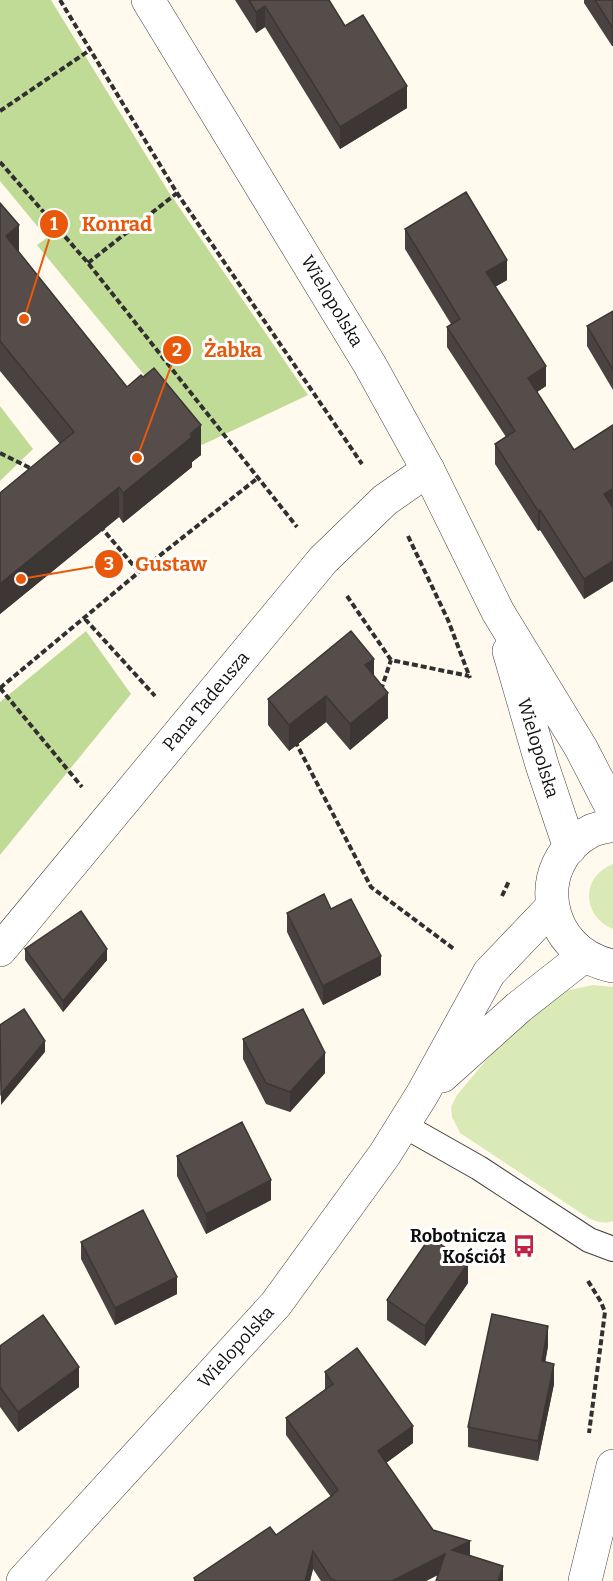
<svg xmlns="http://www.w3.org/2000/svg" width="613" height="1581" font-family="Bitter,serif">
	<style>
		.green { fill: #daeab7 }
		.forest { fill: #c0db96 }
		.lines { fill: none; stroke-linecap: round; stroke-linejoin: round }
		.service-casing { stroke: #414141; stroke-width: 26 }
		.minor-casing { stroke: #414141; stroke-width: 34 }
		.tertiary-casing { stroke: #414141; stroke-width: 34 }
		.path { stroke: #303030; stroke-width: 4; stroke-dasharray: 6 3; stroke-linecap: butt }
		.service { stroke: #fff; stroke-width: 24 }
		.minor { stroke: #fff; stroke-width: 33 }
		.tertiary { stroke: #fff; stroke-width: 33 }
		.wall { fill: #4a4240 }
		.shaded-wall { fill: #3c3634 }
		.building { fill: #564d4a; stroke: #3c3634; stroke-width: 1.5 }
		.labels { text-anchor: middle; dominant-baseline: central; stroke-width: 6; stroke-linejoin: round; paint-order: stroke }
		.street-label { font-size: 18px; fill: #0e0e0e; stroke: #fff }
		.poi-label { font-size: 18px; font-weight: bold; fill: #0e0e0e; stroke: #fff; text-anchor: end }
		.leader { fill: none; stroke: #e8590c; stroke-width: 2 }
		.callout-dot { fill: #e8590c; stroke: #fff; stroke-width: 2 }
		.mark-label { font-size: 18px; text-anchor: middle; font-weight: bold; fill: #fff }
		.callout-label { font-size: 20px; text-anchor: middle; font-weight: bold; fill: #e8590c; stroke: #fff; stroke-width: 6; stroke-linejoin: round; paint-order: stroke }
	</style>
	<rect width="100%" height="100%" fill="#fff9ee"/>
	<path class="green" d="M 613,864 L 613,929 C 582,916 580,877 613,864 Z
		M 593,985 L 613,987 L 613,1221 C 605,1224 598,1222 590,1219 L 460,1133 L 452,1117 L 451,1107 L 457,1095 L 508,1034 L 565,991 Z"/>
	<path class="forest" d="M 0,0 L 51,0 L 168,191 L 308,395 L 202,445 L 37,245 L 47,238 L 0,181 Z
		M 0,406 L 33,449 L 0,481 Z
		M 86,631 L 131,694 L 0,855 L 0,702 Z"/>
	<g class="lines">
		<g class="service-casing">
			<path id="service" d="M 403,1125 L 479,1168 L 589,1240 L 613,1249"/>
		</g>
		<g class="minor-casing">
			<path id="minor" d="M 0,950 L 323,560 L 385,500 L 428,470
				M 585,1581 L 613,1466"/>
		</g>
		<g class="tertiary-casing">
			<path id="tertiary" d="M 148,0 L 370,365 L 428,470 L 498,612 L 581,748 L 613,810
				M 509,651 L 542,765 L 570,848
				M 613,825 C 606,827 597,828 591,831 C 528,864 545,953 613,966
				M 442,1076 L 519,1007 L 584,956
				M 23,1581 L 276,1304 L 385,1154 L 423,1093 L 489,973 L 551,908"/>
		</g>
		<path class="path" d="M 60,0 L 177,193 L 362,464
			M 0,111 L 90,50
			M 0,162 L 88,263 L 297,527
			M 88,263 L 177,193
			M 0,453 L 34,470
			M 100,526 L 139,572
			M 408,536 L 448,620 L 470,678
			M 347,596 L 391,660 L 469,676
			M 85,619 L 155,696
			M 0,688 L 139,572 L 259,477
			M 0,688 L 82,787
			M 381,690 L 391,660
			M 295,741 L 371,887 L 454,949
			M 502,896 L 509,881
			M 588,1281 L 601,1302 L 605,1312 L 589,1433"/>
		<use href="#service" class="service"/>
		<use href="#minor" class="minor"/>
		<use href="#tertiary" class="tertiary"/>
	</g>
	<path class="wall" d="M 235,0 L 329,0 L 345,26 L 407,108 L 340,149 L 265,27 L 256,33 Z
		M 584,0 L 613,0 L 613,46 L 612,46 L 584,3 Z
		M 0,203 L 19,252 L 127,387 L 201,455 L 192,462 L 192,467 L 123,523 L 119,517 L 0,614 L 0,493 L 60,444 L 0,371 Z
		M 405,229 L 507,280 L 495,287 L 546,386 L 537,392 L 574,450 L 613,425 L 613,581 L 584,599 L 540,530 L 538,531 L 495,464 L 495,444 L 506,437 L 447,347 L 447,327 L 451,324 L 405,249 Z
		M 613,311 L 613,390 L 587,346 L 587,326 Z
		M 374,676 L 388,718 L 350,750 L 326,722 L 289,751 L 268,725 L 268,699 Z
		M 331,909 L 381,975 L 323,1005 L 287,932 L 287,913 Z
		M 25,949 L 107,960 L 63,1012 L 25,960 Z
		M 243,1039 L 325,1073 L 290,1112 L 266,1104 L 243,1059 Z
		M 177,1156 L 271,1200 L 206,1234 L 177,1176 Z
		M 81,1242 L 177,1294 L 115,1325 L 81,1259 Z
		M 468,1283 L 425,1346 L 387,1320 L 387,1300 Z
		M 0,1346 L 79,1387 L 18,1432 L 0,1407 Z
		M 548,1346 L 545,1362 L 554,1384 L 538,1461 L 468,1447 L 468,1427 Z
		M 325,1372 L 413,1443 L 386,1463 L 433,1530 L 470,1556 L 503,1581 L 438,1575 L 426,1581 L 321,1581 L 313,1569 L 310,1581 L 194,1581 L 194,1578 L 276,1535 L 331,1497 L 286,1435 L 286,1418 L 325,1390 Z"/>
	<path class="shaded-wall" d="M 265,6 L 265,27 L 256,33 L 256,12 Z
		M 613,26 L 613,46 L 612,46 L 612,27 Z
		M 407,86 L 407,108 L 340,149 L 340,127 Z
		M 19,225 L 19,255 L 6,236 Z
		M 507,260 L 507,280 L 486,292 L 486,272 Z
		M 546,366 L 546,386 L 528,398 L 528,378 Z
		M 201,425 L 201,455 L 192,462 L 192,467 L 123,523 L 123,493 Z
		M 119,487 L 119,517 L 0,614 L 0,584 Z
		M 613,489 L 613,509 L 604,494 Z
		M 540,510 L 540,530 L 538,531 L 538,511 Z
		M 613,561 L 613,581 L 584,599 L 584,579 Z
		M 374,659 L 374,684 L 365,665 Z
		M 388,693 L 388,718 L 350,750 L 350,724 Z
		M 326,696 L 326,722 L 289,751 L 289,725 Z
		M 107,949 L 107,960 L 63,1012 L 63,1001 Z
		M 381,956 L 381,975 L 323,1005 L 323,986 Z
		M 45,1041 L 45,1052 L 1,1105 L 1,1094 Z
		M 325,1053 L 325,1073 L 290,1112 L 290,1092 Z
		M 271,1180 L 271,1200 L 206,1234 L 206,1214 Z
		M 468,1263 L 468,1283 L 425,1346 L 425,1326 Z
		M 177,1277 L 177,1294 L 115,1325 L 115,1308 Z
		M 548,1326 L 548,1346 L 542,1381 L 542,1361 Z
		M 554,1364 L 554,1384 L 538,1461 L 538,1441 Z
		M 79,1367 L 79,1387 L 18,1432 L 18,1412 Z
		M 413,1426 L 413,1443 L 378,1469 L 378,1451 Z
		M 470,1541 L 470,1558 L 452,1550 Z
		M 313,1551 L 313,1569 L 310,1581 L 305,1581 Z
		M 445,1554 L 445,1571 L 426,1581 L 392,1581 Z
		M 503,1566 L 503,1581 L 498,1581 Z"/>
	<path class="building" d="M 249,0 L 329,0 L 345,26 L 363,15 L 407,86 L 340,127 L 265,6 L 256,12 Z
		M 595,0 L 613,0 L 613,26 L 612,27 Z
		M 466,192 L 507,260 L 486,272 L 546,366 L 528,378 L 574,450 L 613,425 L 613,489 L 604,494 L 613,508 L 613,561 L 584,579 L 540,510 L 538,511 L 495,444 L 515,431 L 447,327 L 460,319 L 405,229 Z
		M 0,203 L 19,225 L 6,236 L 127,387 L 141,375 L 143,377 L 154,368 L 201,425 L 190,434 L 192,437 L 123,493 L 119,487 L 0,584 L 0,493 L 74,432 L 0,341 Z
		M 613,311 L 613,370 L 587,326 Z
		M 351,631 L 374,659 L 365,665 L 388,693 L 350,724 L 326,696 L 289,725 L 268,699 Z
		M 324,894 L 331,909 L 351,899 L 381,956 L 323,986 L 287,913 Z
		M 81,911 L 107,949 L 63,1001 L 25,949 Z
		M 24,1009 L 45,1041 L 1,1094 L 0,1025 Z
		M 303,1009 L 325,1053 L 290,1092 L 266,1083 L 243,1039 Z
		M 242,1122 L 271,1180 L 206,1214 L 177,1156 Z
		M 143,1210 L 177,1277 L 115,1308 L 81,1242 Z
		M 430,1237 L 468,1263 L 425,1326 L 387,1300 Z
		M 492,1314 L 548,1326 L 542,1361 L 554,1364 L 538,1441 L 468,1427 Z
		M 43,1315 L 79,1367 L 18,1412 L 0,1387 L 0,1346 Z
		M 357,1348 L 413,1426 L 378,1451 L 433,1530 L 470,1541 L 452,1550 L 503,1566 L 498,1581 L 436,1581 L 445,1554 L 392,1581 L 336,1581 L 331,1579 L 313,1551 L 305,1581 L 196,1581 L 194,1578 L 270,1527 L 276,1535 L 333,1495 L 333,1494 L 338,1490 L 286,1418 L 333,1384 L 325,1372 Z"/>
	<defs>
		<g id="bus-bare" transform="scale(1.8)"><path d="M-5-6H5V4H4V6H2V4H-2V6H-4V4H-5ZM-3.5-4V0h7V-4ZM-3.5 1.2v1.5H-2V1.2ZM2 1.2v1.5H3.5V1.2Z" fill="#c02343" stroke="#fff" stroke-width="2.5" paint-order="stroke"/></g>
	</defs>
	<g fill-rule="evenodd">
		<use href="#bus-bare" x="524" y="1246"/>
	</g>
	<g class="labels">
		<g class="street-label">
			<text transform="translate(332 301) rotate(59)">Wielopolska</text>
			<text transform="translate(206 701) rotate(-50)">Pana Tadeusza</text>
			<text transform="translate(538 748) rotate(73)">Wielopolska</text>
			<text transform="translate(236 1347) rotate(-48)">Wielopolska</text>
		</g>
		<g class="poi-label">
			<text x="506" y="1236">Robotnicza<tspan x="506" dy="21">Kościół</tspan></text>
		</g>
	</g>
	<path class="leader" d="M24 319L54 224M137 458L177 350M21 579L109 564"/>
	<g class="callout-dot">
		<circle cx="24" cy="319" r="6"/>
		<circle cx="137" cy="458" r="6"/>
		<circle cx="21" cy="579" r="6"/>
		<circle cx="54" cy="224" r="15"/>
		<circle cx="177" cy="350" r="15"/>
		<circle cx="109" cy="564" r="15"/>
	</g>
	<g class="mark-label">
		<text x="54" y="230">1</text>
		<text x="177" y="356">2</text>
		<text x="109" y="570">3</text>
	</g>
	<g class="callout-label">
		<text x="117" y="231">Konrad</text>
		<text x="233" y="357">Żabka</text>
		<text x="171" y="571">Gustaw</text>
	</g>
</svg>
